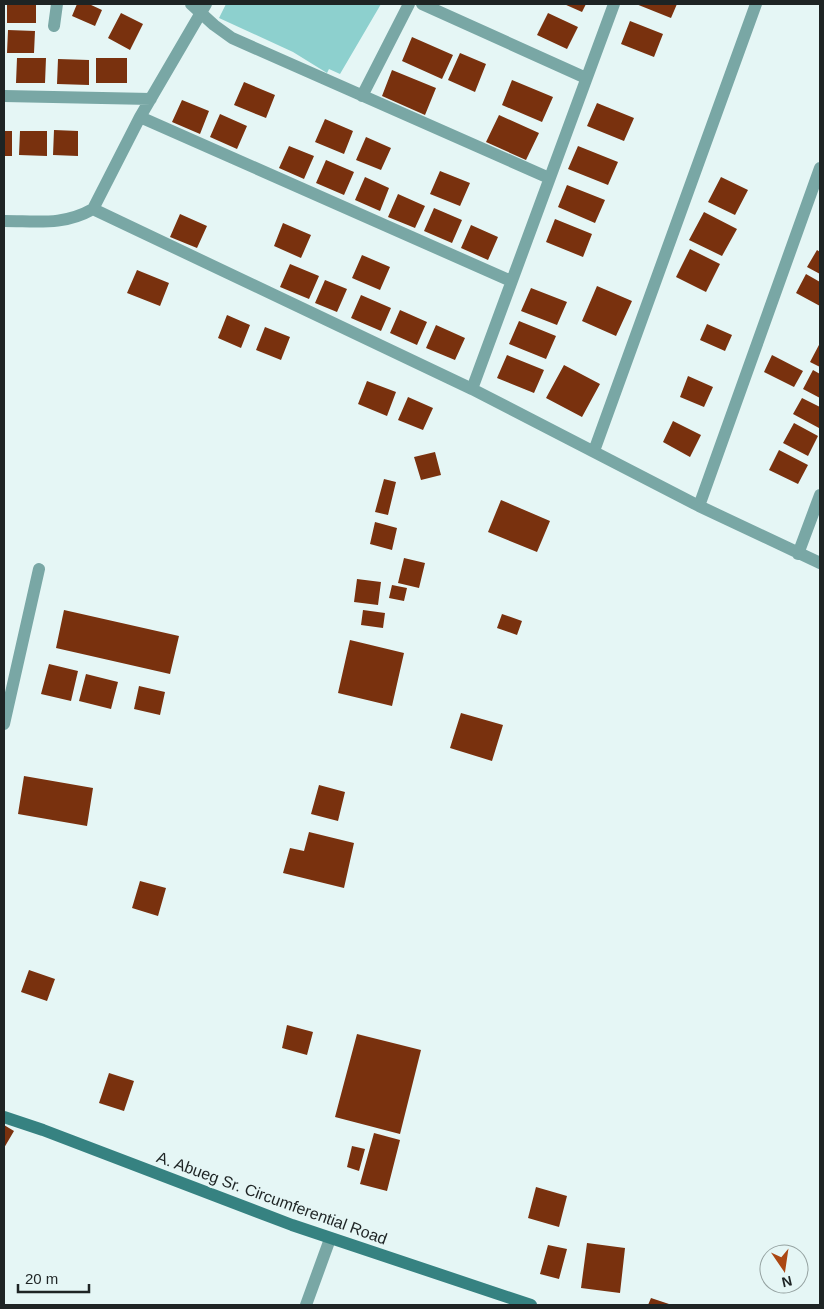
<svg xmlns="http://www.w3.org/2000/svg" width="824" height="1309" font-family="Helvetica,sans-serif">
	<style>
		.green { fill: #8dd0ce }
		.building { fill: #79310e }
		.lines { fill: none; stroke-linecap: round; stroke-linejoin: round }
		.street { stroke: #79a7a5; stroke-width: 12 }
		.secondary { stroke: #368281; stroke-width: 12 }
		.labels { text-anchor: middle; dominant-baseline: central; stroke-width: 5; stroke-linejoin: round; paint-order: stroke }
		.street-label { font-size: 16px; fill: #1e2424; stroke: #e5f6f5 }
	</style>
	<rect width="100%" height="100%" fill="#e5f6f5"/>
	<path class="green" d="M 226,4 L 381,4 L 340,74 L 329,69 L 327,73 L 293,52 L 219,18 Z"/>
	<path class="building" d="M 7,4 L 36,4 L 36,23 L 7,23 Z
		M 77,4 L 89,4 L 102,10 L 95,26 L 72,16 Z
		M 564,4 L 586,4 L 582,12 Z
		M 636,4 L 677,4 L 671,18 Z
		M 121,13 L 143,24 L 130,50 L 108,38 Z
		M 548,13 L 578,27 L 567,49 L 537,35 Z
		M 630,21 L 663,34 L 654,57 L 621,44 Z
		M 8,30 L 35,31 L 34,53 L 7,53 Z
		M 412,37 L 453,55 L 442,79 L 402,61 Z
		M 460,53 L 486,64 L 475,92 L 448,80 Z
		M 17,58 L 46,58 L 45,83 L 16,83 Z
		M 96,58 L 127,58 L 127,83 L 96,83 Z
		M 58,59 L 89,60 L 89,85 L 57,84 Z
		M 392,70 L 436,88 L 425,115 L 382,96 Z
		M 512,80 L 553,97 L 542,122 L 502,105 Z
		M 244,82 L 275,95 L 266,118 L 234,105 Z
		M 182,100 L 209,111 L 200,134 L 172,122 Z
		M 597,103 L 634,118 L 624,141 L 587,126 Z
		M 220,114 L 247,126 L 237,149 L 210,137 Z
		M 499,115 L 539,133 L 526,160 L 486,142 Z
		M 325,119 L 353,131 L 344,154 L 315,142 Z
		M 54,130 L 78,131 L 78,156 L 53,155 Z
		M 4,131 L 12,131 L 12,156 L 4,156 Z
		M 20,131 L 47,131 L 47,156 L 19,155 Z
		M 366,137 L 391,148 L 381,170 L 356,160 Z
		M 289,146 L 314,156 L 304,179 L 279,168 Z
		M 578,146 L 618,162 L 608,185 L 568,169 Z
		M 326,160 L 354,172 L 344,195 L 316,183 Z
		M 440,171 L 470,183 L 460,206 L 430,194 Z
		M 365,177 L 389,188 L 380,211 L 355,200 Z
		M 721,177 L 748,190 L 735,215 L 708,202 Z
		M 567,185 L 605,200 L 595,223 L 558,207 Z
		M 398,194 L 425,206 L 415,228 L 388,217 Z
		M 434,208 L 462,220 L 452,243 L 424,231 Z
		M 704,212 L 737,229 L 722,256 L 689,240 Z
		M 180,214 L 207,226 L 197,248 L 170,237 Z
		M 555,219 L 592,234 L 583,257 L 546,242 Z
		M 283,223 L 311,235 L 301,258 L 274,246 Z
		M 471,225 L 498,237 L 488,260 L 461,248 Z
		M 690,249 L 720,264 L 706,292 L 676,277 Z
		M 817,250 L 820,252 L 820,274 L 807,267 Z
		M 362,255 L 390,267 L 380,290 L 352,278 Z
		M 290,264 L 319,276 L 309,299 L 280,287 Z
		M 137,270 L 169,283 L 160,306 L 127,293 Z
		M 806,274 L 820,282 L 820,306 L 796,293 Z
		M 325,280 L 347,289 L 337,312 L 315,303 Z
		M 597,286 L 632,301 L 616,336 L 582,321 Z
		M 531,288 L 567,302 L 557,325 L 521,311 Z
		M 361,295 L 391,308 L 381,331 L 351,318 Z
		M 400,310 L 427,322 L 417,345 L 390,333 Z
		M 227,315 L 250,325 L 241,348 L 218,338 Z
		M 519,321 L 556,336 L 546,359 L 509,344 Z
		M 707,324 L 732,335 L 725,351 L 700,340 Z
		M 436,325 L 465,338 L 455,360 L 426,348 Z
		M 265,327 L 290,337 L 281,360 L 256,350 Z
		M 820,343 L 820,367 L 810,362 Z
		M 507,355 L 544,370 L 534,393 L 497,378 Z
		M 772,355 L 803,371 L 794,387 L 764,372 Z
		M 564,365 L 600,384 L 582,417 L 546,398 Z
		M 813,370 L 820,374 L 820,398 L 803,389 Z
		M 688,376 L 713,387 L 704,407 L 680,397 Z
		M 367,381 L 396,392 L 387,416 L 358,404 Z
		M 408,397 L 433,408 L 423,430 L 398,420 Z
		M 802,398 L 820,407 L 820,425 L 819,428 L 793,414 Z
		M 673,421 L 701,435 L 690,457 L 663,442 Z
		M 794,423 L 818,436 L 808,456 L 783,443 Z
		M 779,450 L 808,465 L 798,484 L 769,470 Z
		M 435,452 L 441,475 L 421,480 L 414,457 Z
		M 384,479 L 396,482 L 388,515 L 375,512 Z
		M 501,500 L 550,521 L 537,552 L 488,532 Z
		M 375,522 L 397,528 L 392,550 L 370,544 Z
		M 404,558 L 425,563 L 419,588 L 398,583 Z
		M 357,579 L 381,582 L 378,605 L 354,602 Z
		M 392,585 L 407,588 L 404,601 L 389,598 Z
		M 64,610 L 179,636 L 170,674 L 56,648 Z
		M 363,610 L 385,613 L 383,628 L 361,625 Z
		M 502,614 L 522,621 L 517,635 L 497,628 Z
		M 350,640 L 404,653 L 392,706 L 338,693 Z
		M 49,664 L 78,671 L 71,701 L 41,694 Z
		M 86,674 L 118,682 L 111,709 L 79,701 Z
		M 139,686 L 165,692 L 160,715 L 134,709 Z
		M 461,713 L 503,725 L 492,761 L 450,748 Z
		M 24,776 L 93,788 L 87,826 L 18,814 Z
		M 319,785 L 345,792 L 338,821 L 311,814 Z
		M 309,832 L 354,843 L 344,888 L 283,873 L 290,848 L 304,851 Z
		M 140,881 L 166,888 L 158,916 L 132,908 Z
		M 29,970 L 55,979 L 47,1001 L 21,992 Z
		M 287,1025 L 313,1032 L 307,1055 L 282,1048 Z
		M 357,1034 L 421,1050 L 400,1134 L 335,1117 Z
		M 109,1073 L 134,1081 L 124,1111 L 99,1103 Z
		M 4,1125 L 14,1131 L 4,1148 Z
		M 374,1133 L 400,1140 L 387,1191 L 360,1184 Z
		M 352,1146 L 365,1149 L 359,1171 L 347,1167 Z
		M 536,1187 L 567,1196 L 559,1227 L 528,1218 Z
		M 587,1243 L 625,1248 L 620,1293 L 581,1288 Z
		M 548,1245 L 567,1249 L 559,1279 L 540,1274 Z
		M 651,1298 L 672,1305 L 648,1305 Z"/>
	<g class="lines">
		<path class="street" d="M 191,4 L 214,25 L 232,38 L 549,178
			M 422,4 L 586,78
			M 54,26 L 57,4
			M 4,96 L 151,99
			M 362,96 L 409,4
			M 140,117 L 511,281
			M 93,209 L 472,389 L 699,506 L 820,563
			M 4,221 C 37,221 63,226 93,209 L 140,117 L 206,4
			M 472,389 L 614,4
			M 594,451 L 756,4
			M 699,506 L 820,168
			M 798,554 L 820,495
			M 4,724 L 39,569
			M 306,1305 L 330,1239"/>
		<path class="secondary" d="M 4,1117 L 43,1130 L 292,1225 L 531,1305"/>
	</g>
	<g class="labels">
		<g class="street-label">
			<text transform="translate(272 1198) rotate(20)">A. Abueg Sr. Circumferential Road</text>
		</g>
	</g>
	<rect width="824" height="1309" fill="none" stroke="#1e2424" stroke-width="10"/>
	<g transform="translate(784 1269) rotate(167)"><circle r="24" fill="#e5f6f5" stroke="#95a2a1"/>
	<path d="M0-4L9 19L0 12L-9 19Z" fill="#ab4713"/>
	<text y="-8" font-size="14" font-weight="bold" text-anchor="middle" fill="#1e2424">N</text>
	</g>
	<path d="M18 1284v8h71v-8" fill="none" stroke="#1e2424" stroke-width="2.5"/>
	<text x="25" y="1284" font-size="15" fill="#1e2424" stroke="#e5f6f5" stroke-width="4" paint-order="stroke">20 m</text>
</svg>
